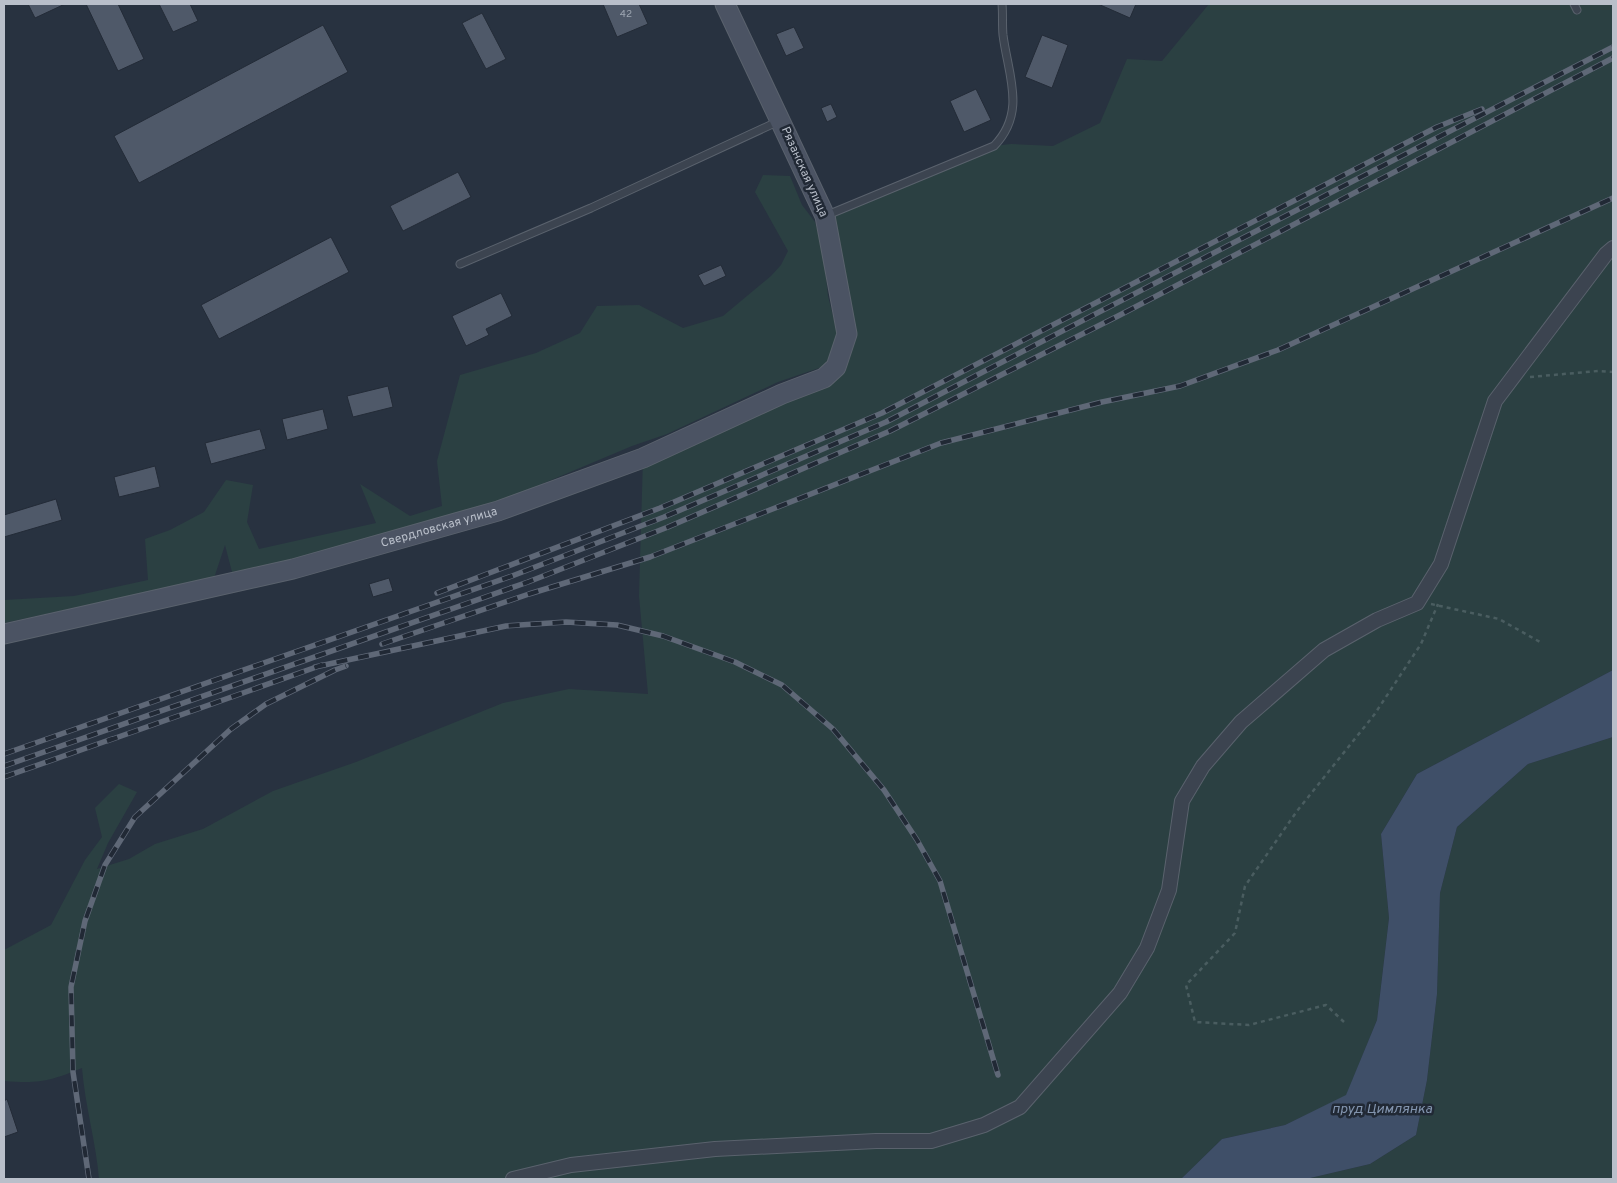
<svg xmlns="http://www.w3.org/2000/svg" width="1617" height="1183" font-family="Overpass,sans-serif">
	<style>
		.green { fill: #2b4042 }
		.water { fill: #3f4f68 }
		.building { fill: #4f5969; stroke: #232b37 }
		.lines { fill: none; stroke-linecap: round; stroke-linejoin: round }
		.service-casing { stroke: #5a626d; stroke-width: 9 }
		.minor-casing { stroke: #5a626d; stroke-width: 16 }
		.secondary-casing { stroke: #5a626d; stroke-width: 21 }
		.path { stroke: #4a5d60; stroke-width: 2.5; stroke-dasharray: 4 4; stroke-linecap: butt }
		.service { stroke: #3c4450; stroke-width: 7 }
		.minor { stroke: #3c4450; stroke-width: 14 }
		.secondary { stroke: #4b5363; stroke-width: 19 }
		.rail-casing { stroke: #5f6877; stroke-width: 5.5 }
		.rail { stroke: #212935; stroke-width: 4; stroke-dasharray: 11; stroke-linecap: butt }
		.labels { text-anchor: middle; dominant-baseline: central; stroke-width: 5; stroke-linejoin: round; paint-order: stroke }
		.number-label { font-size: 10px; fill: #9ea6b2 }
		.street-label { font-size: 12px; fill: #b9bfca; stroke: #212935 }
		.water-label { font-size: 14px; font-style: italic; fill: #8395af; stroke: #212935 }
	</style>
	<rect width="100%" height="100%" fill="#283240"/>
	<path class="green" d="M 1209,4 L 1613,4 L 1613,670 L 1417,774 L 1381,834 L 1389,918 L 1377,1020 L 1346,1096 L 1285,1125 L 1222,1139 L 1181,1179 L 99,1179 C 96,1142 85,1106 82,1068 C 50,1081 40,1084 4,1081 L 4,950 L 51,925 L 85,860 L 102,837 L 95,808 L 119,784 L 137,792 L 108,843 L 97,869 L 129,859 L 155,844 L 203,829 L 273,791 L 356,762 L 503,703 L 569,689 L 648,694 L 639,596 L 643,458 L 824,378 L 843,351 L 825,216 L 994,146 L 1011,144 L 1053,146 L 1100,123 L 1127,59 L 1162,61 Z
		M 763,175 L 790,176 L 802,205 L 815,222 L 823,250 L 828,296 L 837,332 L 834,353 L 822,367 L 778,382 L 667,434 L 632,446 L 504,500 L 284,565 L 232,572 L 225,545 L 214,578 L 4,623 L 4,600 L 74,596 L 148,580 L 145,539 L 170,530 L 204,512 L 226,480 L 253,485 L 247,522 L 259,549 L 376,523 L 360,484 L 410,516 L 442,506 L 437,461 L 460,375 L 536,353 L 580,333 L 597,306 L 639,305 L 683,328 L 723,316 L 771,276 L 781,265 L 788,251 L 755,192 Z
		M 1613,737 L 1613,1179 L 1306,1179 L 1370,1164 L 1416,1135 L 1427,1080 L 1437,994 L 1440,893 L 1457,827 L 1528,764 Z"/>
	<path class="water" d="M 1613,670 L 1613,737 L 1528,764 L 1457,827 L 1440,893 L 1437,994 L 1427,1080 L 1416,1135 L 1370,1164 L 1306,1179 L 1181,1179 L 1222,1139 L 1285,1125 L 1346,1095 L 1377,1020 L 1389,918 L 1381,834 L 1417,774 Z"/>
	<path class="building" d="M 28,4 L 65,4 L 35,18 Z
		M 86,4 L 118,4 L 144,59 L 118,71 Z
		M 159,4 L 190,4 L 198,21 L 173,32 Z
		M 603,4 L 639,4 L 648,24 L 617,37 Z
		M 1098,4 L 1136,4 L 1130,18 Z
		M 482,13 L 506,59 L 486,69 L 462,23 Z
		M 323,25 L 348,72 L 139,183 L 114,136 Z
		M 794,27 L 804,48 L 786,56 L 776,34 Z
		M 1042,35 L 1068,45 L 1052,88 L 1025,77 Z
		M 976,89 L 991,120 L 964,132 L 950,101 Z
		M 831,104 L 837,117 L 827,122 L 821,108 Z
		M 458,172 L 471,197 L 403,231 L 390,206 Z
		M 331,237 L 349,272 L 219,339 L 201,305 Z
		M 721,265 L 726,276 L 704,286 L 698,275 Z
		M 501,293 L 512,316 L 486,329 L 489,335 L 466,346 L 452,316 Z
		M 388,386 L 393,407 L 353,417 L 347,396 Z
		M 323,409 L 328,429 L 287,440 L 282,419 Z
		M 260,429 L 266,449 L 211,464 L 205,443 Z
		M 155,466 L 160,487 L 119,497 L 114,477 Z
		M 56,499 L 62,520 L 4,537 L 4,515 Z
		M 389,578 L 393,591 L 373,597 L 369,584 Z
		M 7,1099 L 18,1132 L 4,1137 L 4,1101 Z"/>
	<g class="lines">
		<g class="service-casing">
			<path id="service" d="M 1574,4 L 1577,10
				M 825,216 L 994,146 C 1027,112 1008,75 1003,35 C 1002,25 1003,14 1002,4
				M 460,264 L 591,208 L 779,121"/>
		</g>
		<g class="minor-casing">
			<path id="minor" d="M 513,1179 L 571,1165 L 715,1149 L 876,1141 L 931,1141 L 984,1125 L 1020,1107 L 1120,993 L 1147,948 L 1169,890 L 1182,801 L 1203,766 L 1241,722 L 1324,650 L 1377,620 L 1417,603 L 1441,564 L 1495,401 L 1606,254 L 1613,248"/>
		</g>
		<g class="secondary-casing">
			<g id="secondary">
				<path id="s1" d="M 4,634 L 293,569 L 498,511 L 643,458 L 782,394 L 824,378 L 836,367 L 847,334 L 825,216 L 725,4"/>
			</g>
		</g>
		<path class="path" d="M 1530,377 L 1598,371 L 1613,372
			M 1431,604 L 1499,619 L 1540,642
			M 1344,1022 L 1326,1005 L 1249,1025 L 1195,1022 L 1186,985 L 1235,933 L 1245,886 L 1297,811 L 1374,715 L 1421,644 L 1438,604"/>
		<use href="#service" class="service"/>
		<use href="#minor" class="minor"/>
		<use href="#secondary" class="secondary"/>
		<g class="rail-casing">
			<path id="rail" d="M 437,593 L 660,508 L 882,413 L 1437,127 L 1482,109
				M 382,644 L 529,594 L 650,557 L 941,443 L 1102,402 L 1180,386 L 1278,350 L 1613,198
				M 315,667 L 506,626 L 566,622 L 617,625 L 663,636 L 735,662 L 782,685 L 833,729 L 884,790 L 917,840 L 940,881 L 998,1075
				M 107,741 L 322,665
				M 4,754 L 512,576 L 664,517 L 886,422 L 1613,47
				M 4,766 L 528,582 L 668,527 L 890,431 L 1118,316 L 1613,58
				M 4,777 L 112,739
				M 89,1179 L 73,1072 L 71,987 L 85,921 L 105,865 L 135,817 L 231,729 L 266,704 L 335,670 L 346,666"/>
		</g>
		<use href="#rail" class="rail"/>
	</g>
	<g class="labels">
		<g class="number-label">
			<text x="626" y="14">42</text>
		</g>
		<g class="street-label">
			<text transform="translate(804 172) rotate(66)">Рязанская улица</text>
			<text stroke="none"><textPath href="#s1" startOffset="448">Свердловская улица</textPath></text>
		</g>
		<g class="water-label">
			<text x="1382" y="1109">пруд Цимлянка</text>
		</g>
	</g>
	<rect width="1617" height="1183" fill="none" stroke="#b9bfca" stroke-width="10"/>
</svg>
